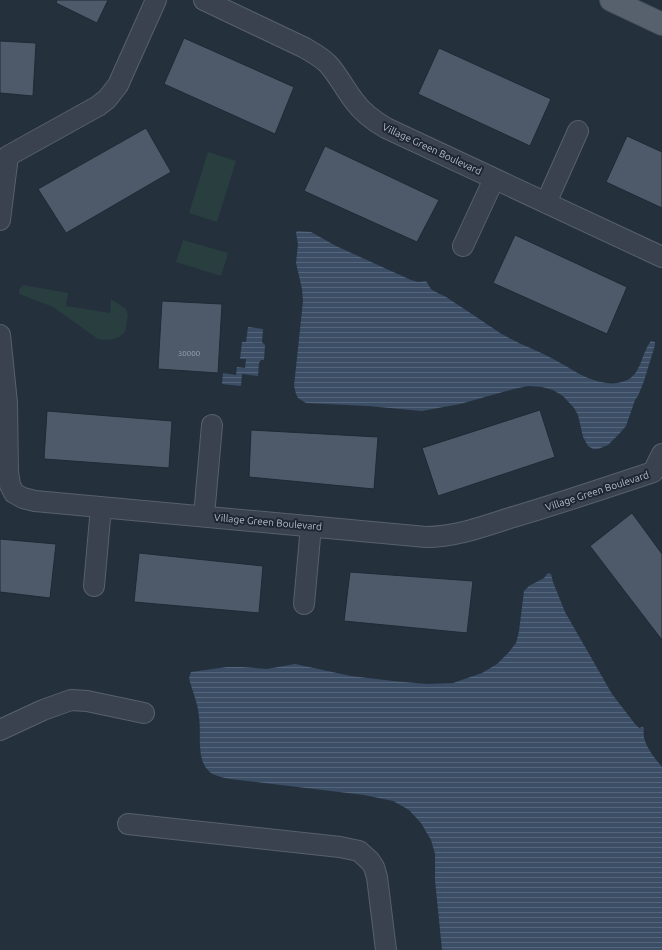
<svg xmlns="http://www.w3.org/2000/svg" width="662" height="950" font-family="Ubuntu,sans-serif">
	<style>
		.grass { fill: #283e3f }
		.water { fill: url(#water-rules) }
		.building { fill: #4e5a69; stroke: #202935 }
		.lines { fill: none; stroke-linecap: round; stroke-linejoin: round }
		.minor-casing { stroke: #57606c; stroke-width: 22 }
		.major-casing { stroke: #424b57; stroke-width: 24 }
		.minor { stroke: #39424e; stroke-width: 20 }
		.major { stroke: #57616d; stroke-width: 22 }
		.labels { text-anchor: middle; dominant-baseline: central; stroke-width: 4; stroke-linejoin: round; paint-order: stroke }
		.number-label { font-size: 8px; fill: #9ba4b1 }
		.street-label { font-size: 10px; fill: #b5bdc9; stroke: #1e2733 }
	</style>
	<defs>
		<pattern id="water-rules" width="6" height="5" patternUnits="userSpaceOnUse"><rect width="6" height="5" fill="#3b4e66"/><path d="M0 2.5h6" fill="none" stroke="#55667b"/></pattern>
	</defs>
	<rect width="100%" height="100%" fill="#25303d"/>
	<path class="grass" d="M 208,152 L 236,161 L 217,222 L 189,213 Z
		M 183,240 L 228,253 L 221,276 L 176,262 Z
		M 23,285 L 68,293 L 66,306 L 110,313 L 111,299 L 126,309 L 128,316 L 125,332 L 119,337 L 109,340 L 98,339 L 53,307 L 19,294 L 19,290 Z"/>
	<path class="water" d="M 297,231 L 311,232 L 336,246 L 411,280 L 418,282 L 426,281 C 428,284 429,286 431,289 C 436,293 444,295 449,299 C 467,310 483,322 500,333 C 517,343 537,350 555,360 C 572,369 587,381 607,383 C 613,384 619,383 625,381 C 642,375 641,353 651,341 L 655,342 L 655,345 L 644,381 L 638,396 L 635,400 L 626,426 L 619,434 L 608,445 L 598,449 L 593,449 L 588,446 L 583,437 L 578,415 L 574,408 L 563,396 L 553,390 L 542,387 L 528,386 L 514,389 L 460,404 L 422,411 L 368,406 L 306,403 L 298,398 L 296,394 L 294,386 L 303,301 L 302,289 L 296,263 L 298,244 L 296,233 Z
		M 248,327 L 263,329 L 262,342 L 265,345 L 264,360 L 261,360 L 259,363 L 258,376 L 242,374 L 241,386 L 222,384 L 223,373 L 236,375 L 237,367 L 245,368 L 246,359 L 240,359 L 242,342 L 246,342 Z
		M 548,573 L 551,574 L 553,582 L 565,612 L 612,694 L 635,724 L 639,728 L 643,727 L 644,729 C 641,742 654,757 662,767 L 662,950 L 442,950 L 435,880 L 435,854 L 431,840 L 421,823 L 409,810 L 393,801 L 364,795 L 230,779 C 225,778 220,777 215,775 C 194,766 202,735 199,717 C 198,703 192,691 189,678 L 191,672 L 227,667 L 242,667 L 267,669 L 295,664 L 351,676 L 393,681 L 427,684 L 453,683 L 482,673 L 497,664 L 509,652 L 516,643 L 519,631 L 524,591 L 529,586 L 544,578 Z"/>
	<path class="building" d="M 57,0 L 108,0 L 97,23 L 56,3 Z
		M 184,38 L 294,87 L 275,134 L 164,84 Z
		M 0,41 L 36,43 L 33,96 L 0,93 Z
		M 439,48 L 551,99 L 530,146 L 418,94 Z
		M 146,128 L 171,172 L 66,233 L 38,189 Z
		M 627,136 L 662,152 L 662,208 L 606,182 Z
		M 325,146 L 439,200 L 417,242 L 304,191 Z
		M 515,235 L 627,287 L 607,334 L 493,283 Z
		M 162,301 L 222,304 L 218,373 L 158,369 Z
		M 540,410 L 555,457 L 438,496 L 422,448 Z
		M 47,411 L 172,421 L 169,468 L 44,459 Z
		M 251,430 L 378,437 L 374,489 L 249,477 Z
		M 632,513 L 662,554 L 662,640 L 590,546 Z
		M 0,539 L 56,544 L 50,598 L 0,592 Z
		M 139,553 L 263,566 L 259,613 L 134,602 Z
		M 350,572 L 473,581 L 467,633 L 344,621 Z"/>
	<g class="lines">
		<g class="minor-casing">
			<path id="minor" d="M 204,0 L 305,48 C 313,53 321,57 328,64 C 339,76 345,90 355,102 C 363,113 374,121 386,128 L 662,257
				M 546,203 L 578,131
				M 0,220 L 8,156 L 98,106 L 107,99 L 118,85 L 156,0
				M 463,246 L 494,179
				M 0,335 L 7,403 L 8,472 L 10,485 L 14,493 L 23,498 L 35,501 L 426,537 C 455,537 482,527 510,518 C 558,504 605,488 653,472 L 662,454
				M 204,516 L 212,425
				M 94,586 L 101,507
				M 304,604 L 311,526
				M 0,730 L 43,710 L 71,700 L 87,701 L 144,713
				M 128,824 L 340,847 L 359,851 L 370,861 L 374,867 L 377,877 L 386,950"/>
		</g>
		<g class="major-casing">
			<path id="major" d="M 611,0 L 662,24"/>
		</g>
		<use href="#minor" class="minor"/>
		<use href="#major" class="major"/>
	</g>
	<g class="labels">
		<g class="number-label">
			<text x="189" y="353">30000</text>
		</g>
		<g class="street-label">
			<text transform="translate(432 149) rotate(25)">Village Green Boulevard</text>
			<text transform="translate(597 491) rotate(-18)">Village Green Boulevard</text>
			<text transform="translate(268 522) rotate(5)">Village Green Boulevard</text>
		</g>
	</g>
</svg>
